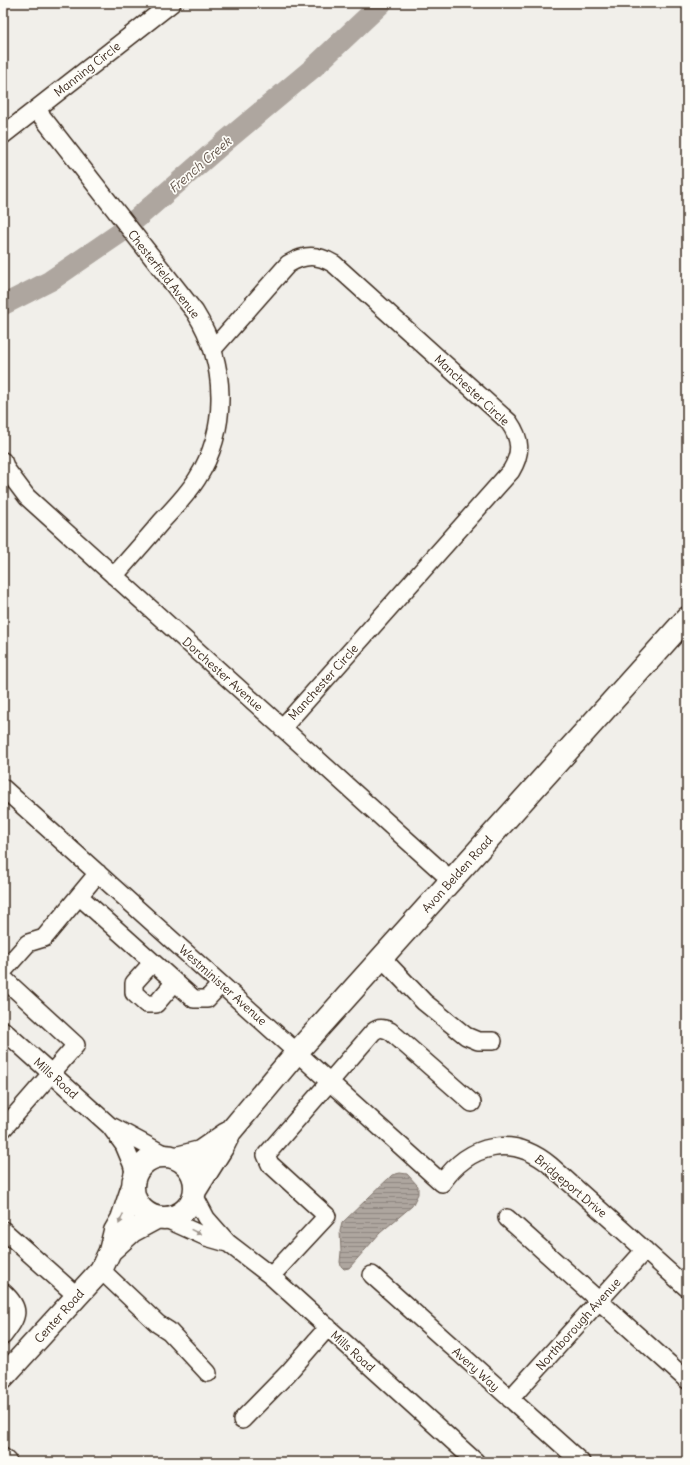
<svg xmlns="http://www.w3.org/2000/svg" width="690" height="1465" font-family="Delius,sans-serif">
	<style>
		.water { fill: url(#water-rules); stroke: #80746b }
		.lines { fill: none; stroke-linecap: round; stroke-linejoin: round }
		.river { stroke: #aea69f; stroke-width: 21 }
		.minor-casing { stroke: #3b2a1e; stroke-width: 20 }
		.major-casing { stroke: #3b2a1e; stroke-width: 25 }
		.minor { stroke: #fdfcf7; stroke-width: 17 }
		.major { stroke: #fdfcf7; stroke-width: 22 }
		.oneway { fill: #9c938a }
		.labels { text-anchor: middle; dominant-baseline: central; stroke-width: 3.5; stroke-linejoin: round; paint-order: stroke }
		.street-label { font-size: 12px; fill: #3b2a1e; stroke: #fdfcf7 }
		.water-label { font-size: 13px; font-style: italic; fill: #63554b; stroke: #fdfcf7 }
	</style>
	<defs>
		<pattern id="water-rules" width="6" height="5" patternUnits="userSpaceOnUse"><rect width="6" height="5" fill="#aea69f"/><path d="M0 2.5h6" fill="none" stroke="#8f8781"/></pattern>
	</defs>
	<rect width="100%" height="100%" fill="#f1efea"/>
	<filter id="ink" filterUnits="userSpaceOnUse"><feTurbulence type="fractalNoise" baseFrequency=".025" numOctaves="2"/><feDisplacementMap in="SourceGraphic" scale="8" xChannelSelector="R" yChannelSelector="G"/><feConvolveMatrix kernelMatrix="1 2 1 2 8 2 1 2 1" color-interpolation-filters="sRGB"/></filter>
	<g filter="url(#ink)">
		<path class="water" d="M 400,1173 L 407,1174 L 418,1186 L 418,1194 L 412,1206 L 380,1233 L 349,1268 L 344,1269 L 341,1266 L 340,1262 L 341,1252 L 340,1231 L 342,1223 L 392,1175 Z"/>
		<g class="lines">
			<path class="river" d="M 3,305 L 50,281 L 120,233 L 227,140 L 313,68 L 382,3"/>
			<g class="minor-casing">
				<path id="minor" d="M 36,109 L 195,312 C 227,363 229,428 197,479 C 187,495 174,508 162,521 C 146,540 130,558 114,576
					M 3,135 L 172,3
					M 213,349 L 288,264 C 305,254 317,254 334,264 L 509,422 C 521,439 522,453 511,471 L 282,728
					M 3,461 L 6,469 L 27,497 L 451,880
					M 3,788 L 442,1183 C 470,1143 513,1134 551,1166 L 687,1288
					M 79,896 L 194,999 L 207,999 L 221,984
					M 382,958 L 424,1002 L 466,1036 L 478,1041 L 493,1041
					M 153,962 L 134,983 L 134,993 L 146,1004 L 156,1004 L 175,982
					M 3,971 L 28,943 L 44,938 L 98,873
					M 3,978 L 76,1045 L 3,1129
					M 3,1030 L 110,1126 L 124,1145 L 132,1164 L 135,1176
					M 113,1127 L 167,1156
					M 195,1197 L 206,1218 L 228,1243 L 271,1276 L 476,1462
					M 507,1218 L 687,1380
					M 166,1219 L 206,1237 L 227,1243
					M 3,1230 L 77,1296
					M 101,1270 L 158,1324 L 169,1331 L 208,1373
					M 372,1275 L 581,1462
					M 271,1276 L 327,1216 L 270,1164 L 266,1155 L 373,1032 C 379,1027 383,1028 390,1031 L 472,1103
					M 3,1292 C 23,1310 17,1317 3,1336
					M 510,1399 L 645,1250
					M 242,1420 L 288,1373 L 328,1327
					M 3,1457 L 8,1462"/>
			</g>
			<g class="major-casing">
				<path id="major" d="M133 1187a31 31 0 1 1 62 0a31 31 0 1 1-62 0Z
					M 177,1158 L 200,1152 L 226,1134
					M 196,1189 L 223,1146 L 230,1132 L 297,1052 L 687,618
					M 111,1250 L 132,1231 L 156,1218
					M 3,1377 L 101,1270 L 110,1251 L 115,1231 L 122,1219 L 133,1186"/>
			</g>
			<use href="#minor" class="minor"/>
			<use href="#major" class="major"/>
		</g>
		<defs><path id="oneway-solid" d="M-6-.8H1V-3.2L6.5 0L1 3.2V.8H-6Z"/></defs>
		<g class="oneway">
			<use href="#oneway-solid" transform="translate(121 1219) rotate(113)"/>
			<use href="#oneway-solid" transform="translate(196 1232) rotate(26)"/>
		</g>
	</g>
	<g class="labels">
		<g class="street-label">
			<text transform="translate(87 69) rotate(-38)">Manning Circle</text>
			<text transform="translate(164 274) rotate(52)">Chesterfield Avenue</text>
			<text transform="translate(472 390) rotate(43)">Manchester Circle</text>
			<text transform="translate(223 674) rotate(42)">Dorchester Avenue</text>
			<text transform="translate(323 682) rotate(-48)">Manchester Circle</text>
			<text transform="translate(457 874) rotate(-48)">Avon Belden Road</text>
			<text transform="translate(223 985) rotate(42)">Westminister Avenue</text>
			<text transform="translate(56 1078) rotate(42)">Mills Road</text>
			<text transform="translate(571 1186) rotate(40)">Bridgeport Drive</text>
			<text transform="translate(59 1316) rotate(-48)">Center Road</text>
			<text transform="translate(578 1324) rotate(-48)">Northborough Avenue</text>
			<text transform="translate(353 1351) rotate(42)">Mills Road</text>
			<text transform="translate(476 1369) rotate(42)">Avery Way</text>
		</g>
		<g class="water-label">
			<text transform="translate(200 165) rotate(-41)">French Creek</text>
		</g>
	</g>
	<rect width="690" height="1465" fill="none" stroke="#fdfcf7" stroke-width="16"/>
	<rect x="8" y="8" width="674" height="1449" fill="none" stroke="#3b2a1e" stroke-width="1.5" filter="url(#ink)"/>
</svg>
